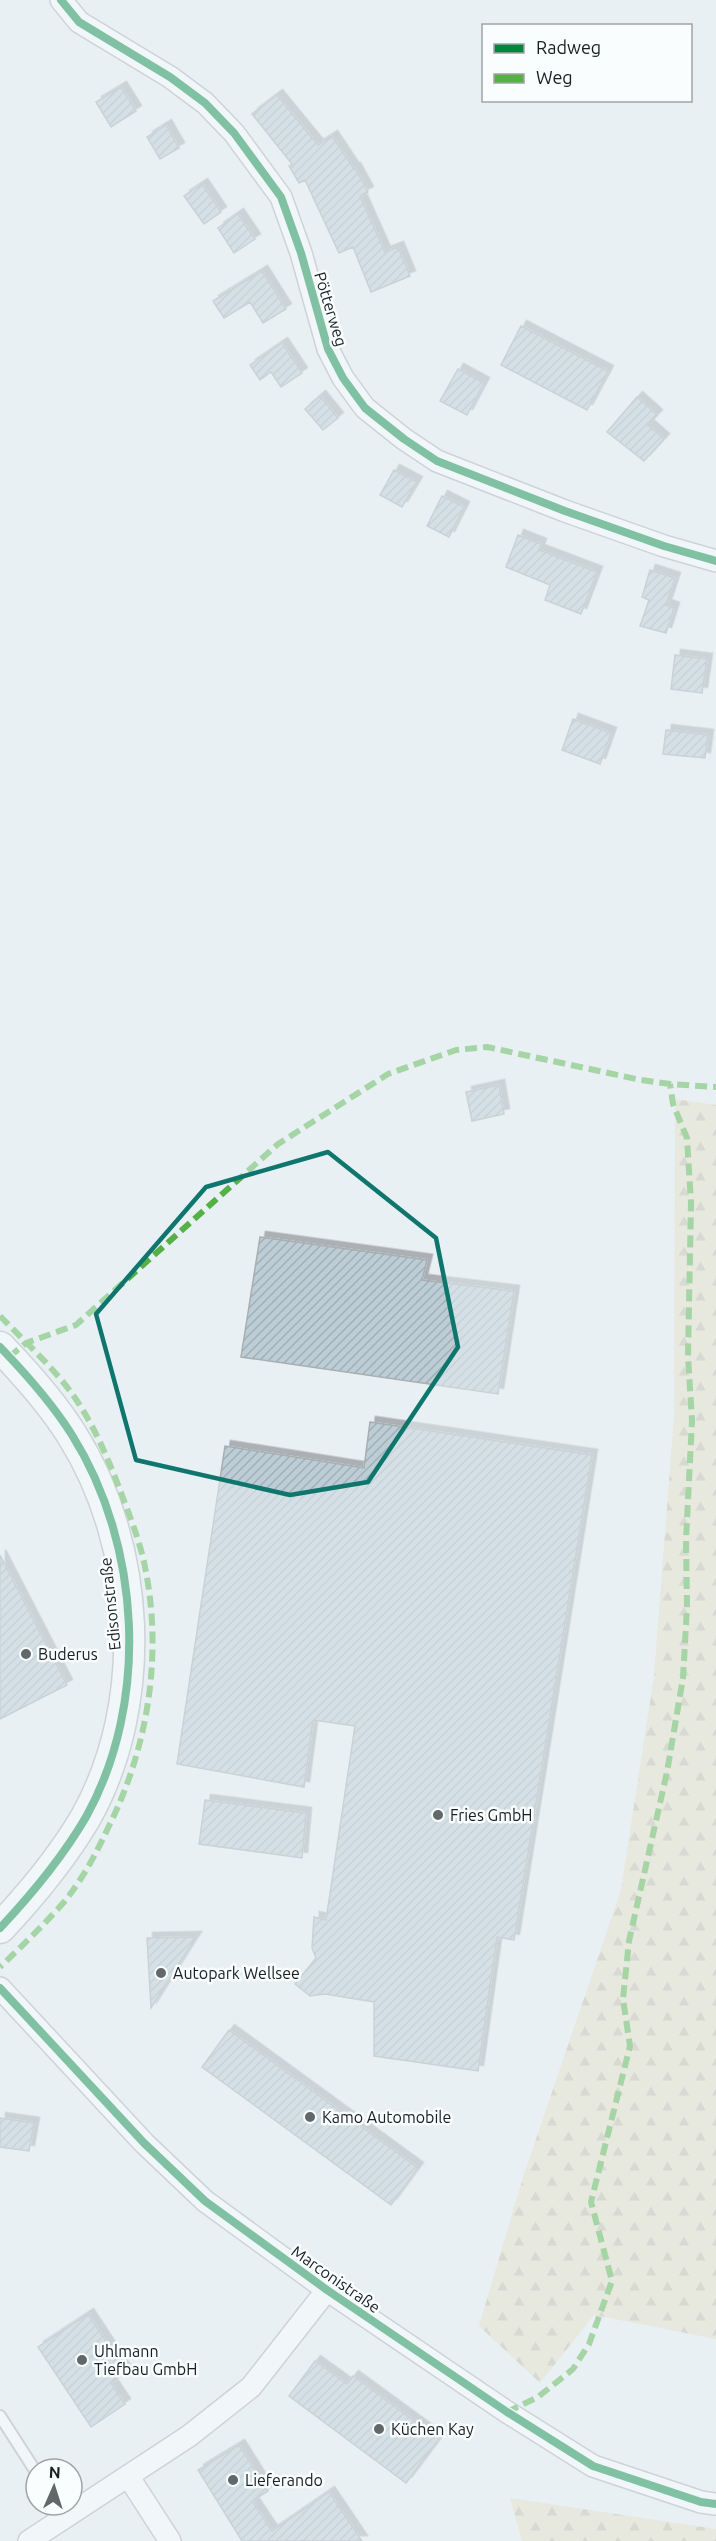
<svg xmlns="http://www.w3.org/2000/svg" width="716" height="2541" font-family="Ubuntu,sans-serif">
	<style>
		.forest { fill: url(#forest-firs) }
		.building { fill: url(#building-hatch); stroke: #a8aeb1; stroke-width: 1.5; filter: url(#shadow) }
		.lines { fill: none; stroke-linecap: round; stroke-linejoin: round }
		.lane-casing { stroke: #acb1b4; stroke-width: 14 }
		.street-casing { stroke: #acb1b4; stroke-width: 24 }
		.secondary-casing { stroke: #acb1b4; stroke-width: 33 }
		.lane { stroke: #fcfdfd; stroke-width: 10 }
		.street { stroke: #fcfdfd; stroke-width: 21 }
		.secondary { stroke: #fcfdfd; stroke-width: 30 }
		.quiet { stroke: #55b145; stroke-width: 6; stroke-dasharray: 12 6; stroke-linecap: butt }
		.cycleway-casing { stroke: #fafdfe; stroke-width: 11 }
		.cycleway { stroke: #00873e; stroke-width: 8 }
		.marked { fill: none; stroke: #0f766e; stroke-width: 4.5; stroke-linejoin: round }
		.poi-dot { fill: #61686a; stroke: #fafdfe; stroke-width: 2 }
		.labels { text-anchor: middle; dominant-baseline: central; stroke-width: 5; stroke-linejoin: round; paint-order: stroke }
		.street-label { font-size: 16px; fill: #191e20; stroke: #fafdfe }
		.poi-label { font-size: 16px; fill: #191e20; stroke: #fafdfe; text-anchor: start }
	</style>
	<defs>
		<pattern id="forest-firs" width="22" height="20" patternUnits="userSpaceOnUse" patternTransform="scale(1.5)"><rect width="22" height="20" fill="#e7ddc4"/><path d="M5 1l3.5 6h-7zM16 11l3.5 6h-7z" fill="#c6bda8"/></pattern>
		<pattern id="building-hatch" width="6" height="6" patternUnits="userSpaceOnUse" patternTransform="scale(1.5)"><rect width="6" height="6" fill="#bccdd5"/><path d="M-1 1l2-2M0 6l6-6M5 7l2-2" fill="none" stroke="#a1b0b7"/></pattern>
		<filter id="shadow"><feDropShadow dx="5.5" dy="-5.5" stdDeviation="0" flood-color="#0004"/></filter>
	</defs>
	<rect width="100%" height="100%" fill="#e8f0f4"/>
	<path class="forest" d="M 675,1099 L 716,1105 L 716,2339 L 594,2315 L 540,2383 L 479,2326 L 524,2174 L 621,1890 L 654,1676 L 674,1417 Z
		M 510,2498 L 716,2529 L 716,2541 L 522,2541 Z"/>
	<path class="building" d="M 121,87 L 136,111 L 111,127 L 96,102 Z
		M 277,95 L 318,145 L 332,136 L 354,169 L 355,168 L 368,192 L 360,196 L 385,252 L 398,247 L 410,276 L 371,292 L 353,247 L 339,253 L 305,180 L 299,183 L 289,166 L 292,164 L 252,114 Z
		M 166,125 L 179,148 L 160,159 L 147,137 Z
		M 202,184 L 221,212 L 204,224 L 184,196 Z
		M 238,214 L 255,239 L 234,253 L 218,228 Z
		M 262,271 L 286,309 L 263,323 L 250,302 L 224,318 L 213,301 Z
		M 521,326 L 608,371 L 587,410 L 501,365 Z
		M 282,343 L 302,373 L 281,387 L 271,372 L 260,380 L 250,365 Z
		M 458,369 L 484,383 L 467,415 L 440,401 Z
		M 320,396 L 338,418 L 323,430 L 305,409 Z
		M 637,397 L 657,415 L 648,425 L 664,439 L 644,461 L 607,432 Z
		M 394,470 L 417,482 L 402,507 L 380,495 Z
		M 442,496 L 464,507 L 449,537 L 427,526 Z
		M 518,535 L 541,544 L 539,550 L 597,572 L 581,614 L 545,600 L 550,585 L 506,567 Z
		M 650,570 L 675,578 L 666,605 L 674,608 L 666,633 L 640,626 L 649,600 L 642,597 Z
		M 675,655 L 707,659 L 702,693 L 671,689 Z
		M 573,719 L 611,733 L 600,764 L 562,750 Z
		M 666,730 L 708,735 L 705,758 L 663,754 Z
		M 499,1085 L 504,1114 L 472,1121 L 466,1092 Z
		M 260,1237 L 427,1260 L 422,1280 L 514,1291 L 498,1394 L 241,1357 Z
		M 370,1422 L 592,1455 L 514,1940 L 497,1937 L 478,2071 L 374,2056 L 374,2002 L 325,1994 L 310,1996 L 295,1984 L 316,1958 L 312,1948 L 314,1917 L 326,1920 L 355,1726 L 313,1720 L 304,1787 L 177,1764 L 225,1446 L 364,1468 Z
		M 0,1555 L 67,1685 L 0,1719 Z
		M 205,1800 L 306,1813 L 302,1858 L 199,1844 Z
		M 196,1937 L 151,2008 L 147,1938 Z
		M 229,2030 L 418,2168 L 391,2205 L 202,2067 Z
		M 0,2118 L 34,2123 L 29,2151 L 0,2147 Z
		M 88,2314 L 126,2372 L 111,2383 L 125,2404 L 91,2427 L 38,2347 Z
		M 315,2361 L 347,2384 L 353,2376 L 439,2439 L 406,2483 L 289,2396 Z
		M 239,2445 L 268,2491 L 252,2501 L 272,2531 L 329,2492 L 362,2541 L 242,2541 L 198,2470 Z"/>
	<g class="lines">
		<g class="lane-casing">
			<path id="lane" d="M 0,2416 L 36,2472"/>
		</g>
		<g class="street-casing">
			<path id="street" d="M 61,0 L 79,22 L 170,77 L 205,103 L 234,133 L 281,197 L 301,253 L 328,349 L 343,378 L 365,408 L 404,439 L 437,461 L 565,511 L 664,546 L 716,561
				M 0,1988 L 144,2143 L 205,2201 L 327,2290 L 507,2412 L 593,2466 L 701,2502 L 716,2504
				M 128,2476 L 170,2541
				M 29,2541 L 189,2436 L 251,2387 L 327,2290"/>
		</g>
		<g class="secondary-casing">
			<path id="secondary" d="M 0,1347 C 26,1374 52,1403 72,1435 C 141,1545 150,1702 86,1817 C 62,1858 32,1894 0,1928"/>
		</g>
		<use href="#lane" class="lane"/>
		<use href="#street" class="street"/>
		<use href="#secondary" class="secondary"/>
		<path class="quiet" d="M 0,1316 C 28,1345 60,1373 81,1407 C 97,1433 109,1461 120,1490 C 129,1514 140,1541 145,1567 C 163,1655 148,1748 108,1828 C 96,1854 82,1880 64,1902 C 44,1925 22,1946 0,1967
			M 9,1357 L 26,1343 L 76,1325 L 278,1144 L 388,1074 L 456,1050 L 487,1047 L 641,1080 L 670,1084 L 716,1087
			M 507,2412 L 538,2397 L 573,2369 L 589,2344 L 612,2281 L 591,2202 L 630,2046 L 623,1999 L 629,1941 L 667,1772 L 683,1678 L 687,1607 L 686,1540 L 692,1421 L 688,1356 L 691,1203 L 687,1138 L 673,1104 L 670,1084"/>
		<g class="cycleway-casing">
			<path id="cycleway" d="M 61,0 L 79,22 L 170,77 L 205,103 L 234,133 L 281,197 L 301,253 L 328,349 L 343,378 L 365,408 L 404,439 L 437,461 L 565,511 L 664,546 L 716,561
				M 0,1347 C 26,1374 52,1403 72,1435 C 141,1545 150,1702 86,1817 C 62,1858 32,1894 0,1928
				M 0,1988 L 144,2143 L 205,2201 L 327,2290 L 507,2412 L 593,2466 L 701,2502 L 716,2504"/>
		</g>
		<use href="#cycleway" class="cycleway"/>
	</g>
	<path d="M0 0H716V2541H0ZM 328,1152 L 436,1238 L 458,1347 L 368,1482 L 290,1495 L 136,1460 L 96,1314 L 206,1187 Z" fill="#e8f0f4" fill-opacity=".55" fill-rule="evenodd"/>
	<path class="marked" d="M 328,1152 L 436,1238 L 458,1347 L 368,1482 L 290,1495 L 136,1460 L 96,1314 L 206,1187 Z"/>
	<g class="poi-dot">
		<circle cx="26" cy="1654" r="6"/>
		<circle cx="438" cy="1815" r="6"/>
		<circle cx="161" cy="1973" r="6"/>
		<circle cx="310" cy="2117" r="6"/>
		<circle cx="82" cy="2360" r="6"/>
		<circle cx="379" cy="2429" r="6"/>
		<circle cx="233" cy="2480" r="6"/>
	</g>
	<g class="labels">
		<g class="street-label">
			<text transform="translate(331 309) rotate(73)">Pötterweg</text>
			<text transform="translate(110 1604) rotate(-96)">Edisonstraße</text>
			<text transform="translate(336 2279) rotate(35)">Marconistraße</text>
		</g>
		<g class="poi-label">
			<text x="38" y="1654">Buderus</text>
			<text x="450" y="1815">Fries GmbH</text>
			<text x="173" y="1973">Autopark Wellsee</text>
			<text x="322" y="2117">Kamo Automobile</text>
			<text x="94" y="2351">Uhlmann<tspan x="94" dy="18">Tiefbau GmbH</tspan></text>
			<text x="391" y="2429">Küchen Kay</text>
			<text x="245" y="2480">Lieferando</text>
		</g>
	</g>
	<rect x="482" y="24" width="210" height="78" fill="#fafdfe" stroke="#a0a4a5" stroke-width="1.5"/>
	<rect x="494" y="44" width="30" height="9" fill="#00873e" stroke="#a0a4a5" stroke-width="1.5"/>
	<text x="536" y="54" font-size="18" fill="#191e20">Radweg</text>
	<rect x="494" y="74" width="30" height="9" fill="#55b145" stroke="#a0a4a5" stroke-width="1.5"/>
	<text x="536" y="84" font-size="18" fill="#191e20">Weg</text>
	<g transform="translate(54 2487) rotate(3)"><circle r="28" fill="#fafdfe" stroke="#a0a4a5" stroke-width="1.5"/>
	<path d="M0-4.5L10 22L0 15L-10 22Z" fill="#61686a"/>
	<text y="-9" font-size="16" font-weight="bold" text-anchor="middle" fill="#191e20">N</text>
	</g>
</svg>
